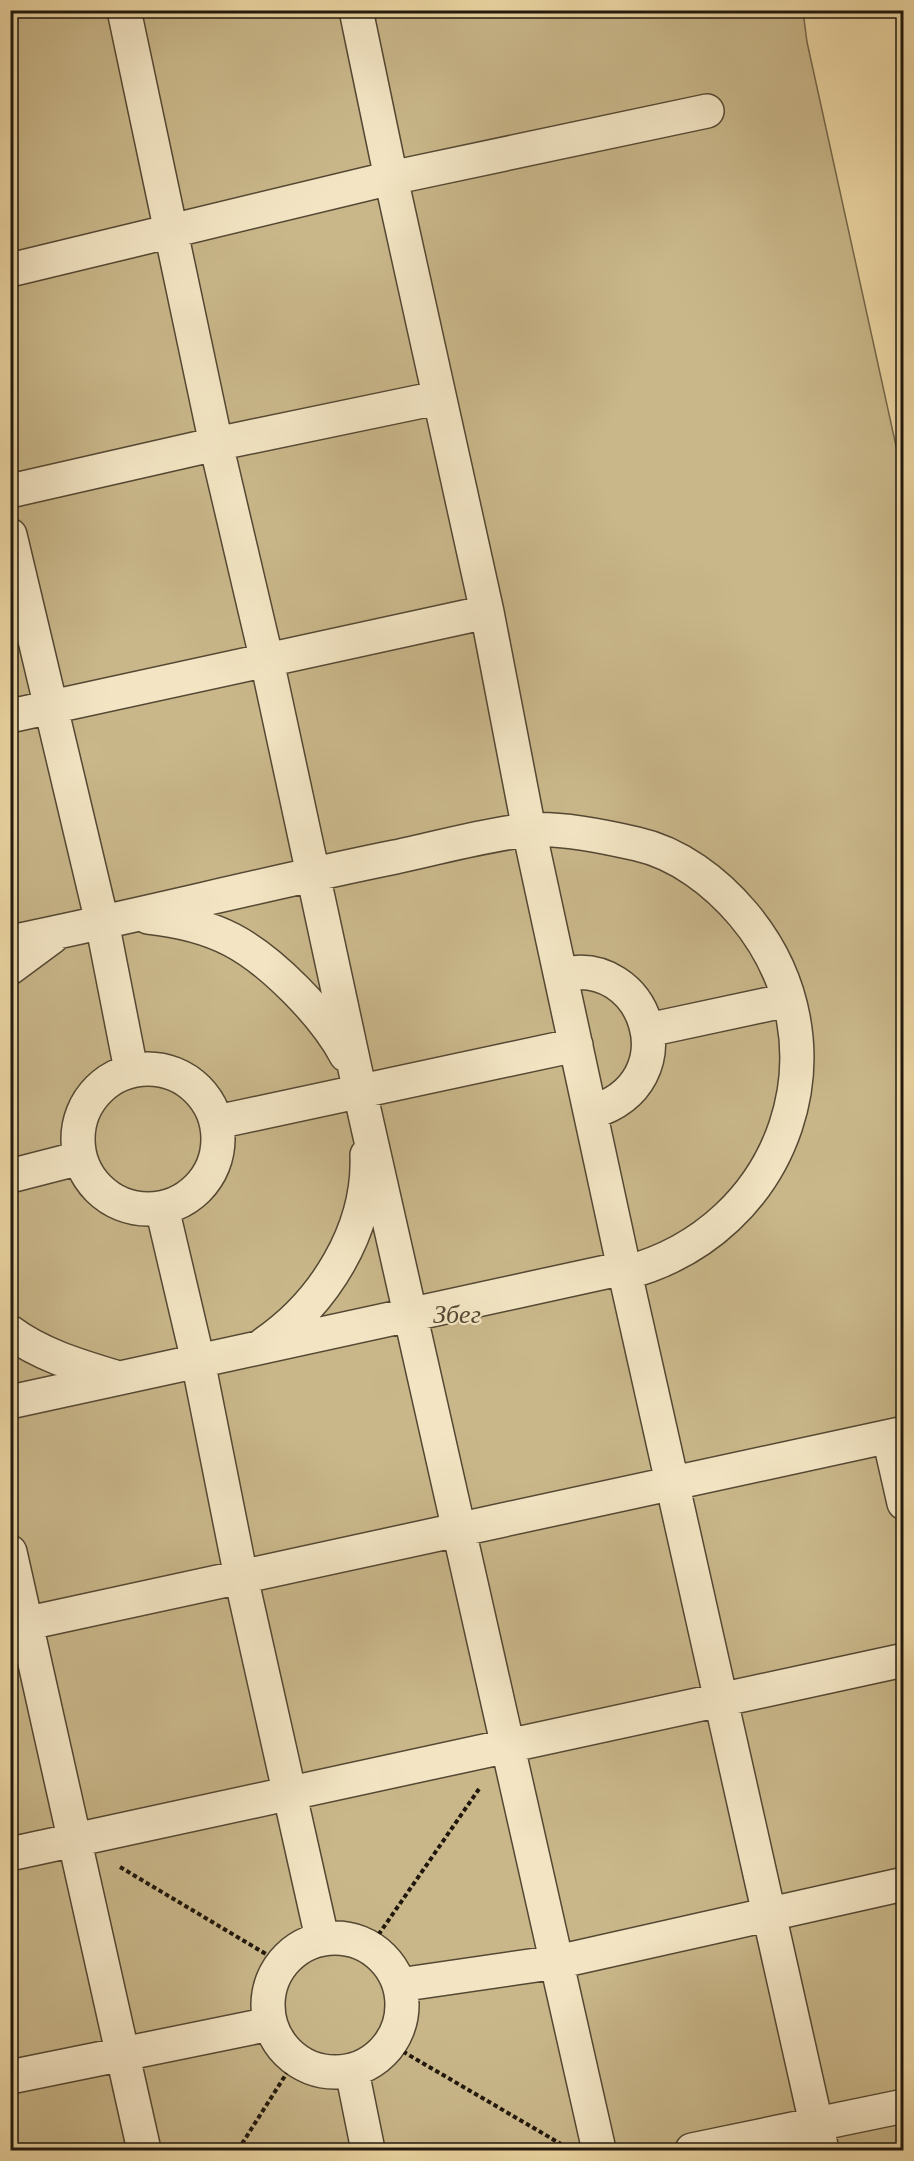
<svg xmlns="http://www.w3.org/2000/svg" width="914" height="2161" font-family="'Sorts Mill Goudy',serif">
	<style>
		.green { fill: #c9b78a; stroke: #75684c; stroke-width: 1.5 }
		.lines { fill: none; stroke-linecap: round; stroke-linejoin: round }
		.minor-casing { stroke: #544833; stroke-width: 36 }
		.path { stroke: #21180d; stroke-width: 4; stroke-dasharray: 4.5 3; stroke-linecap: butt }
		.minor { stroke: #f3e5c4; stroke-width: 33 }
		.labels { text-anchor: middle; dominant-baseline: central; stroke-width: 4.5; stroke-linejoin: round; paint-order: stroke }
		.park-label { font-size: 26px; font-style: italic; fill: #534832; stroke: #f3e5c4 }
	</style>
	<rect width="100%" height="100%" fill="#ecd7a4"/>
	<filter id="stains"><feTurbulence type="fractalNoise" baseFrequency=".00333" numOctaves="4"/><feColorMatrix values="0 0 0 0 .2 0 0 0 0 .09 0 0 0 0 .02 0 0 0 .5 -.17"/></filter>
	<radialGradient id="worn" r=".72"><stop offset=".6" stop-color="#630" stop-opacity="0"/><stop offset="1" stop-color="#630" stop-opacity=".3"/></radialGradient>
	<path class="green" d="M 11,11 L 803,11 L 807,42 L 904,482 L 903,2150 L 11,2150 Z"/>
	<g class="lines">
		<g class="minor-casing">
			<path id="minor" d="M 124,10 L 216,444 L 267,661 L 360,1092 L 599,2150
				M 356,10 L 391,178 L 707,111
				M 10,270 L 391,178 L 487,612 L 529,830 L 625,1273 L 822,2150
				M 10,491 L 216,444 L 437,398
				M 10,535 L 102,922 L 131,1070
				M 10,716 L 487,612
				M 148,917 C 176,920 207,927 232,940 C 272,961 325,1015 346,1055
				M 10,942 C 139,916 266,883 395,857 C 438,848 483,835 527,830 C 558,827 607,837 637,844 C 678,853 716,882 743,914 C 852,1043 787,1231 625,1273
				M 10,968 L 52,937
				M 561,975 C 646,953 691,1082 592,1112
				M 648,1030 L 788,1000
				M78 1139a70 70 0 1 1 140 0a70 70 0 1 1-140 0Z
				M 217,1122 L 576,1045
				M 10,1176 L 80,1158
				M 162,1208 L 198,1361 L 241,1577 L 322,1938
				M 10,1332 C 41,1355 79,1366 115,1377
				M 264,1344 C 324,1303 370,1230 367,1155
				M 10,1402 L 624,1268
				M 889,1437 L 904,1503
				M 10,1552 L 144,2150
				M 10,1627 L 904,1433
				M 10,1854 L 904,1660
				M268 2005a67 67 0 1 1 134 0a67 67 0 1 1-134 0Z
				M 399,1985 L 557,1962 L 904,1884
				M 352,2071 L 368,2150
				M 10,2077 L 270,2024
				M 692,2150 L 904,2106"/>
		</g>
		<path class="path" d="M 120,1867 L 281,1963
			M 370,1947 L 479,1789
			M 390,2044 L 561,2144
			M 238,2150 L 295,2060"/>
		<use href="#minor" class="minor"/>
	</g>
	<g class="labels">
		<g class="park-label">
			<text x="457" y="1316">Збег</text>
		</g>
	</g>
	<rect width="914" height="2161" fill="none" stroke="#ecd7a4" stroke-width="36"/>
	<rect x="12" y="12" width="890" height="2137" fill="none" stroke="#21180d" stroke-width="3"/>
	<rect x="18" y="18" width="878" height="2125" fill="none" stroke="#21180d" stroke-width="1.5"/>
	<rect width="100%" height="100%" filter="url(#stains)"/>
	<rect width="100%" height="100%" fill="url(#worn)"/>
</svg>
